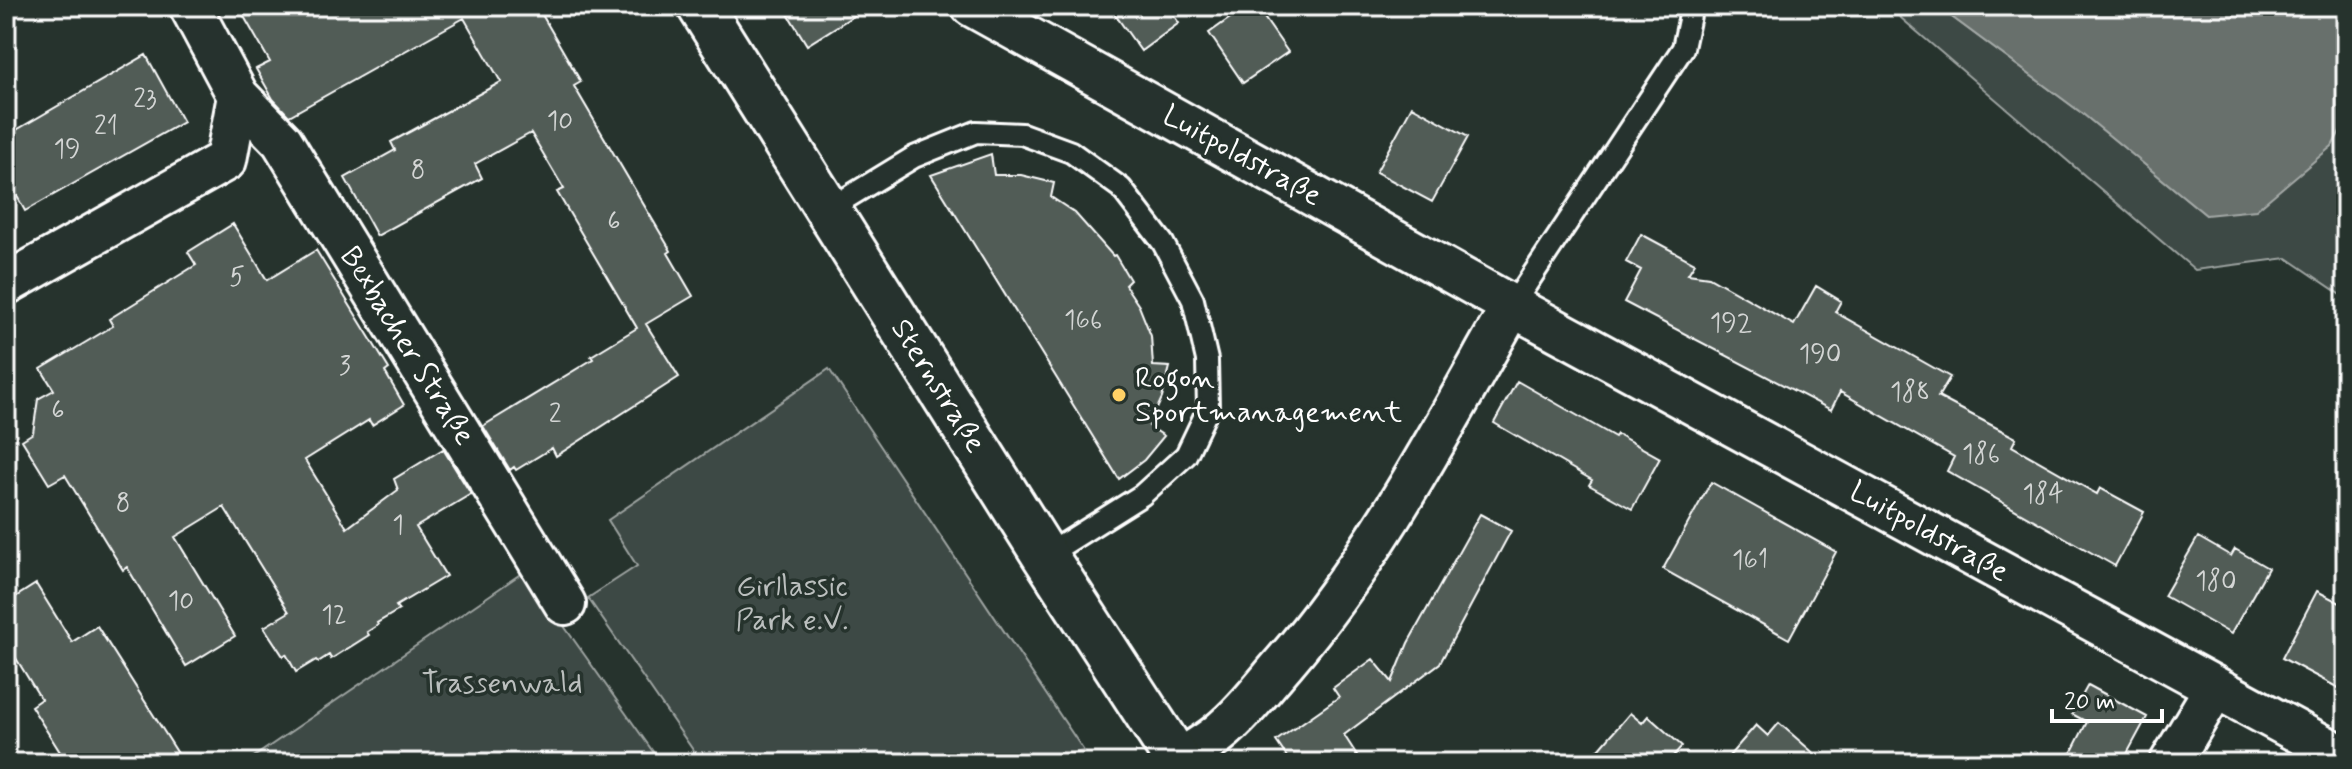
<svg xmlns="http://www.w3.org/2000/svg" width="2352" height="769" font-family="Mynerve,sans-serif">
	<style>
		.green { fill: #3e4944; stroke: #9ea4a2; stroke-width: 2 }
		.water { fill: #67706c; stroke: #a4a9a7; stroke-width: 2 }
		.building { fill: #515c57; stroke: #fff; stroke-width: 2 }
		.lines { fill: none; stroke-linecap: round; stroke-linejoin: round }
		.lane-casing { stroke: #fff; stroke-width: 26 }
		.street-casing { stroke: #fff; stroke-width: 46 }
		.secondary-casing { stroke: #fff; stroke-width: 50 }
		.lane { stroke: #26332d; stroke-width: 20 }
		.street { stroke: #26332d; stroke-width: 40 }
		.secondary { stroke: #26332d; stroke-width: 44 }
		.poi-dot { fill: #ffd166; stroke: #26332d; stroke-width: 3 }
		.labels { text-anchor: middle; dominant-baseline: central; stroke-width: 7; stroke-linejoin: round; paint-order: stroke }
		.number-label { font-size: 26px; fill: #d4d6d5 }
		.street-label { font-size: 30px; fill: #fff; stroke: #26332d }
		.poi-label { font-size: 30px; fill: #fff; stroke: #26332d; text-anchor: start }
		.park-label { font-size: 30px; fill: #bbbfbe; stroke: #26332d }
	</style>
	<rect width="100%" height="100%" fill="#26332d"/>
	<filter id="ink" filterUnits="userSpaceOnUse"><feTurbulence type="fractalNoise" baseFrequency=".0125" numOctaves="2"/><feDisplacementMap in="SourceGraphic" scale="16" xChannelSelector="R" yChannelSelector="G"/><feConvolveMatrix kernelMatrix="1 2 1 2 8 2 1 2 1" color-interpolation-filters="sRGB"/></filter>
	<g filter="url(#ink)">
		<path class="green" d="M 1887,6 L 1937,6 L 2083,114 L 2206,215 L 2332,146 L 2346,120 L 2346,298 L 2287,258 L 2195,270 Z
			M 829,369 L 1084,751 L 1023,763 L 702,763 L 588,598 L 637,566 L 608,520 Z
			M 525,571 L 661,763 L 245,763 Z"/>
		<path class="water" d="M 1937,6 L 2346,6 L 2346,120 L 2332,146 L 2256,210 L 2206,215 L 2083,114 Z"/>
		<path class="building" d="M 238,6 L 537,6 L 581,82 L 574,86 L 671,251 L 668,253 L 693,296 L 646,324 L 679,377 L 556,456 L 552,448 L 516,470 L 514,467 L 510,470 L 483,426 L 593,359 L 591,356 L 637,328 L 557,192 L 564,189 L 531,133 L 475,164 L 482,178 L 377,236 L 345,178 L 395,150 L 391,142 L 501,82 L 464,18 L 289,116 L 273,99 L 256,69 L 270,62 Z
			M 783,6 L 869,6 L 807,45 Z
			M 1109,6 L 1167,6 L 1179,23 L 1141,51 Z
			M 1247,6 L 1256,6 L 1288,52 L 1243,83 L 1209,33 Z
			M 146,55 L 183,122 L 25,211 L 6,176 L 6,136 Z
			M 1412,106 L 1468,137 L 1432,202 L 1376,172 Z
			M 991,154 L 994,175 L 1021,175 L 1054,183 L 1051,197 L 1075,213 L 1113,256 L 1115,255 L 1130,280 L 1125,285 L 1139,306 L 1151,336 L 1153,366 L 1170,367 L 1162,398 L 1149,426 L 1164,436 L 1144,460 L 1119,479 L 931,175 Z
			M 233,224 L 267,280 L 316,250 L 389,369 L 385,372 L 404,405 L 372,425 L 369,420 L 305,460 L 347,528 L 398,490 L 394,479 L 443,449 L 471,494 L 416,527 L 446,576 L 396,606 L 399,610 L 377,623 L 378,625 L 367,632 L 369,635 L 331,659 L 329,655 L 318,662 L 316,660 L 296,672 L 286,654 L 283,656 L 264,627 L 289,612 L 224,507 L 175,537 L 235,636 L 186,666 L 127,567 L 123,570 L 65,475 L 49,484 L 22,440 L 33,433 L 38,399 L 54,390 L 41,369 L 113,326 L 109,319 L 196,265 L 188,252 Z
			M 1641,234 L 1695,263 L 1688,274 L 1709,277 L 1794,325 L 1816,286 L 1841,301 L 1835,312 L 1950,377 L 1938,397 L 2016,438 L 2012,446 L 2097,494 L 2100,488 L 2144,512 L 2115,566 L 1947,471 L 1954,457 L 1840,392 L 1831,410 L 1624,302 L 1641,270 L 1626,262 Z
			M 1517,381 L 1615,437 L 1617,434 L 1660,458 L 1632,509 L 1589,485 L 1592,480 L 1494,423 Z
			M 1711,482 L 1836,552 L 1789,639 L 1663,569 Z
			M 1480,514 L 1511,531 L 1440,663 L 1344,735 L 1362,763 L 1291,763 L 1276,741 L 1339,697 L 1333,688 L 1373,659 L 1392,682 L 1408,643 Z
			M 2198,537 L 2231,556 L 2235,549 L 2268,568 L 2231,634 L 2164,596 Z
			M 36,584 L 72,642 L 97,626 L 184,763 L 67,763 L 31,706 L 41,699 L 6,642 L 6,603 Z
			M 2317,591 L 2346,606 L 2346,692 L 2282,658 Z
			M 2088,685 L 2147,717 L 2122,763 L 2066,763 L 2087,722 L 2072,714 Z
			M 1630,713 L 1642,723 L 1648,716 L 1682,746 L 1667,763 L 1587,763 Z
			M 1779,723 L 1825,763 L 1723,763 L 1756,725 L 1768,736 Z"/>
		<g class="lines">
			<g class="lane-casing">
				<path id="lane" d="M 827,210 L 914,157 L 976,132 L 1022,134 L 1071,152 L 1121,188 L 1163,243 L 1193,300 L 1207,360 L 1208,409 L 1186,455 L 1142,495 L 1045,556
					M 1512,306 L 1683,48 L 1692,6"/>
			</g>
			<g class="street-casing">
				<path id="street" d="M 972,6 L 1512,306 L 2346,758
					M 238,96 L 282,141 L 565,604
					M 6,284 L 226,160 L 238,96 L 190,6
					M 1178,761 C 1191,752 1206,744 1218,734 C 1243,714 1263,687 1284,663 C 1377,555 1442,429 1512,306
					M 2170,763 L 2215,688"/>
			</g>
			<g class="secondary-casing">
				<path id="secondary" d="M 700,6 L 1045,556 L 1179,763"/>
			</g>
			<use href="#lane" class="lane"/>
			<use href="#street" class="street"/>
			<use href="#secondary" class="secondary"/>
		</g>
	</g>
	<circle class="poi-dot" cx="1119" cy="395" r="8"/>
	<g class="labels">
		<g class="number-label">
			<text x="145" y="100">23</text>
			<text x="560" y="122">10</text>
			<text x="106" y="127">21</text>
			<text x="67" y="150">19</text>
			<text x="418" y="171">8</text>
			<text x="614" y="222">6</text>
			<text x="237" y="278">5</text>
			<text x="1083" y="321">166</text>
			<text x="1731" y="324">192</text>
			<text x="1820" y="355">190</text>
			<text x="345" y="367">3</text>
			<text x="1910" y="393">188</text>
			<text x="58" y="411">6</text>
			<text x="555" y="415">2</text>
			<text x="1981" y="455">186</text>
			<text x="2043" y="495">184</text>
			<text x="123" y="504">8</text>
			<text x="398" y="526">1</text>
			<text x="1750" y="561">161</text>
			<text x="2216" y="582">180</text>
			<text x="181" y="602">10</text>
			<text x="334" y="616">12</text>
		</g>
		<g class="street-label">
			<text transform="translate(1242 156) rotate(29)">Luitpoldstraße</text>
			<text transform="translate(407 346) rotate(58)">Bexbacher Straße</text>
			<text transform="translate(938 386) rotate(58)">Sternstraße</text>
			<text transform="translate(1929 532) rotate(29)">Luitpoldstraße</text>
		</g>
		<g class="poi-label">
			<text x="1135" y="378">Rogon<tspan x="1135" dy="34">Sportmanagement</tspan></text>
		</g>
		<g class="park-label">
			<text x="792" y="586">Girllassic<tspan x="792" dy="34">Park e.V.</tspan></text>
			<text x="502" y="683">Trassenwald</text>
		</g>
	</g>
	<rect width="2352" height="769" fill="none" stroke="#26332d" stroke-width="32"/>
	<rect x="16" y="16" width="2320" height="737" fill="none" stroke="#fff" stroke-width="3" filter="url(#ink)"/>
	<path d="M2052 709v12h110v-12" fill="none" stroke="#ffffff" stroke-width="4"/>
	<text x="2064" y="709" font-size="24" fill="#ffffff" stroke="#26332d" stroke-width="6" paint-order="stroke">20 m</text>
</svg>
